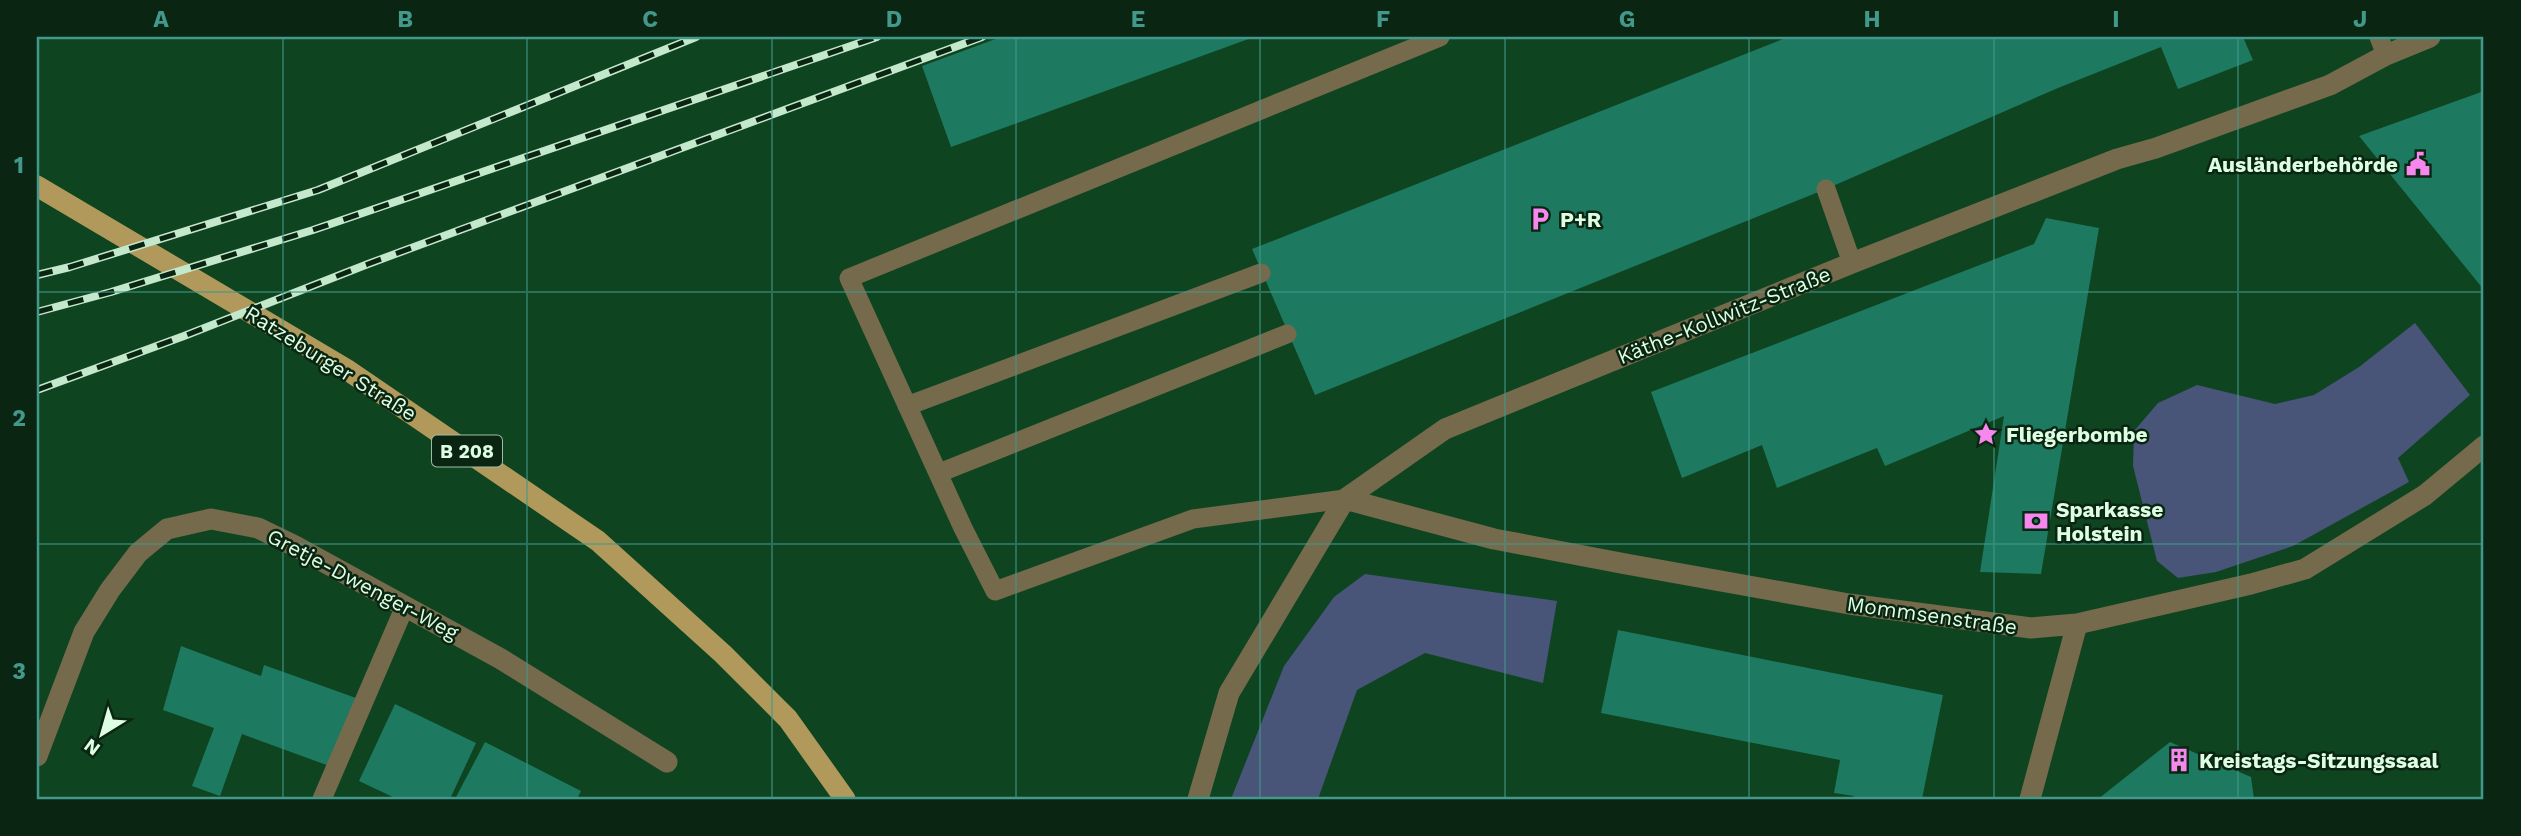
<svg xmlns="http://www.w3.org/2000/svg" width="2521" height="836" font-family="'Work Sans',sans-serif">
	<style>
		.green { fill: #485478 }
		.building { fill: #1d7960 }
		.lines { fill: none; stroke-linecap: round; stroke-linejoin: round }
		.lane { stroke: #756a4c; stroke-width: 19 }
		.street { stroke: #756a4c; stroke-width: 21 }
		.primary { stroke: #b0995b; stroke-width: 21 }
		.rail-casing { stroke: #c4e8cc; stroke-width: 8 }
		.rail { stroke: #0a2612; stroke-width: 5; stroke-dasharray: 16; stroke-linecap: butt }
		.grid { fill: none; stroke: #42988b; stroke-width: 2; stroke-opacity: 0.55 }
		.labels { text-anchor: middle; dominant-baseline: central; stroke-width: 5; stroke-linejoin: round; paint-order: stroke }
		.shield { fill: #0a2612; stroke: #9ebda4; stroke-width: 2 }
		.shield-label { font-size: 19px; font-weight: bold; fill: #ddfee3 }
		.poi-label { font-size: 21px; font-weight: bold; fill: #ddfee3; stroke: #0a2612; text-anchor: start }
		.street-label { font-size: 21px; fill: #ddfee3; stroke: #0a2612 }
		.neatline { fill: none; stroke: #42988b; stroke-width: 2.5 }
		.grid-label { font-size: 23px; text-anchor: middle; font-weight: bold; fill: #42988b }
	</style>
	<rect width="100%" height="100%" fill="#0f4421"/>
	<path class="green" d="M 2415,323 L 2470,395 L 2398,458 L 2409,482 L 2293,546 L 2216,572 L 2178,578 L 2157,561 L 2133,466 L 2134,431 L 2158,403 L 2197,385 L 2275,404 L 2314,395 L 2359,367 Z
		M 1365,574 L 1557,601 L 1543,683 L 1425,653 L 1357,690 L 1318,799 L 1231,799 L 1284,666 L 1334,597 Z"/>
	<path class="building" d="M 1001,37 L 1254,37 L 951,147 L 922,66 Z
		M 1788,37 L 2243,37 L 2253,60 L 2178,89 L 2161,47 L 2058,88 L 1826,189 L 1315,395 L 1252,249 Z
		M 2484,91 L 2484,290 L 2359,136 Z
		M 2046,218 L 2099,228 L 2041,574 L 1980,572 L 2004,416 L 1885,466 L 1877,448 L 1777,488 L 1762,445 L 1682,478 L 1651,392 L 2034,244 Z
		M 1618,630 L 1943,695 L 1922,799 L 1853,799 L 1854,796 L 1834,793 L 1840,760 L 1601,713 Z
		M 181,646 L 261,676 L 264,665 L 356,698 L 332,767 L 242,734 L 220,796 L 192,786 L 214,728 L 163,710 Z
		M 395,704 L 476,743 L 450,799 L 397,799 L 359,781 Z
		M 485,742 L 581,791 L 577,799 L 455,799 Z
		M 2170,742 L 2251,777 L 2254,799 L 2098,799 Z"/>
	<g class="lines">
		<path class="lane" d="M 2379,37 L 2386,55
			M 1826,189 L 1852,263
			M 907,406 L 1261,273
			M 939,473 L 1287,334
			M 1345,499 L 1193,519 L 995,591 L 963,528 L 849,278 L 1440,37
			M 322,799 L 405,606"/>
		<path class="street" d="M 1345,499 L 1494,539 L 1626,564 L 1849,604 L 2031,628 L 2077,624 L 2251,584 L 2305,569 L 2425,495 L 2484,446
			M 37,756 L 84,632 L 110,590 L 138,553 L 167,529 L 211,519 L 258,528 L 295,546 L 501,659 L 667,762
			M 1198,799 L 1229,693 L 1345,499 L 1445,429 L 1852,263 L 2117,159 L 2156,148 L 2330,85 L 2386,55 L 2430,37
			M 2030,799 L 2077,624"/>
		<path class="primary" d="M 37,186 L 346,369 L 598,541 L 723,654 L 788,719 L 845,799"/>
		<g class="rail-casing">
			<path id="rail" d="M 37,275 L 70,267 L 318,190 L 696,37
				M 37,312 L 111,292 L 313,230 L 877,37
				M 37,390 L 184,336 L 368,264 L 982,37"/>
		</g>
		<use href="#rail" class="rail"/>
	</g>
	<path class="grid" d="M 283,37 L 283,799M 527,37 L 527,799M 772,37 L 772,799M 1016,37 L 1016,799M 1260,37 L 1260,799M 1505,37 L 1505,799M 1749,37 L 1749,799M 1994,37 L 1994,799M 2238,37 L 2238,799M 37,292 L 2484,292M 37,544 L 2484,544"/>
	<defs>
		<g id="civic-bare" transform="scale(1.89)"><path d="M-.6-6.5H3V-4.5H.6V-3L4-1V1h2V6H-6V1h2V-1L-.6-3ZM-1.2 2.5V6h2.4V2.5Z" fill="#f688ed" stroke="#0a2612" stroke-width="2.5" paint-order="stroke"/></g>
		<g id="parking-bare" transform="scale(1.89)"><path d="M-3.5-5.5H1a3.5 3.5 0 0 1 0 7H-1V5.5H-3.5ZM-1-3.4V-.6H.8a1.4 1.4 0 0 0 0-2.8Z" fill="#f688ed" stroke="#0a2612" stroke-width="2.5" paint-order="stroke"/></g>
		<g id="sight-bare" transform="scale(1.89)"><path d="M0-6L1.8-2.2L6-1.7L2.9 1.2L3.7 5.4L0 3.3L-3.7 5.4L-2.9 1.2L-6-1.7L-1.8-2.2Z" fill="#f688ed" stroke="#0a2612" stroke-width="2.5" paint-order="stroke"/></g>
		<g id="bank-bare" transform="scale(1.89)"><path d="M-6-4H6V4H-6ZM0-2.3a2.3 2.3 0 1 0 0 4.6a2.3 2.3 0 1 0 0-4.6Z" fill="#f688ed" stroke="#0a2612" stroke-width="2.5" paint-order="stroke"/></g>
		<g id="building-bare" transform="scale(1.89)"><path d="M-4-6H4V6H1V3H-1V6H-4ZM-2.5-4.3h1.7v1.8h-1.7ZM.8-4.3h1.7v1.8H.8ZM-2.5-1h1.7V.8h-1.7ZM.8-1h1.7V.8H.8Z" fill="#f688ed" stroke="#0a2612" stroke-width="2.5" paint-order="stroke"/></g>
	</defs>
	<g fill-rule="evenodd">
		<use href="#civic-bare" x="2418" y="164"/>
		<use href="#parking-bare" x="1540" y="219"/>
		<use href="#sight-bare" x="1986" y="434"/>
		<use href="#bank-bare" x="2036" y="521"/>
		<use href="#building-bare" x="2179" y="760"/>
	</g>
	<g class="labels">
		<rect class="shield" x="432" y="435.5" width="70" height="31" rx="5"/>
		<g class="shield-label">
			<text x="467" y="451">B 208</text>
		</g>
		<g class="poi-label">
			<text x="2398" y="164" text-anchor="end">Ausländerbehörde</text>
			<text x="1560" y="219">P+R</text>
			<text x="2006" y="434">Fliegerbombe</text>
			<text x="2056" y="509">Sparkasse<tspan x="2056" dy="24">Holstein</tspan></text>
			<text x="2199" y="760">Kreistags-Sitzungssaal</text>
		</g>
		<g class="street-label">
			<text transform="translate(1724 315) rotate(-22)">Käthe-Kollwitz-Straße</text>
			<text transform="translate(331 363) rotate(32)">Ratzeburger Straße</text>
			<text transform="translate(363 584) rotate(28)">Gretje-Dwenger-Weg</text>
			<text transform="translate(1932 615) rotate(8)">Mommsenstraße</text>
		</g>
	</g>
	<rect width="2521" height="836" fill="none" stroke="#0a2612" stroke-width="77"/>
	<g transform="translate(102 734) rotate(217)" stroke="#0a2612" stroke-width="5" paint-order="stroke">
	<path d="M0-5L12 26L0 18L-12 26Z" fill="#ddfee3"/>
	<text y="-10" font-size="19" font-weight="bold" text-anchor="middle" fill="#ddfee3">N</text>
	</g>
	<rect x="38" y="38" width="2444" height="760" class="neatline"/>
	<g class="grid-label">
		<text x="161" y="27">A</text>
		<text x="405" y="27">B</text>
		<text x="650" y="27">C</text>
		<text x="894" y="27">D</text>
		<text x="1138" y="27">E</text>
		<text x="1383" y="27">F</text>
		<text x="1627" y="27">G</text>
		<text x="1872" y="27">H</text>
		<text x="2116" y="27">I</text>
		<text x="2360" y="27">J</text>
		<text x="19" y="173">1</text>
		<text x="19" y="426">2</text>
		<text x="19" y="679">3</text>
	</g>
</svg>
